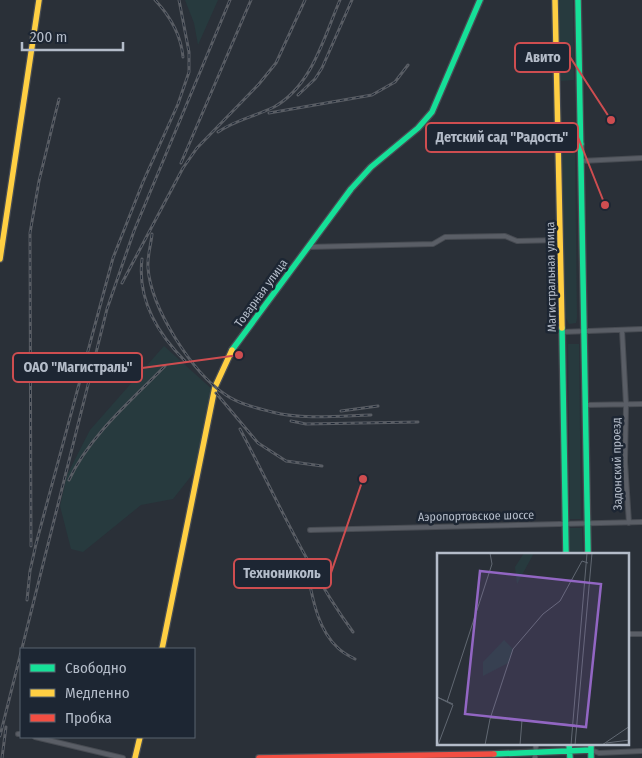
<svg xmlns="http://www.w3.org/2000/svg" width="642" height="758" font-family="'Fira Sans Condensed',sans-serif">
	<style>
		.green { fill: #273a3e }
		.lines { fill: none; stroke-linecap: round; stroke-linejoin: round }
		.street-casing { stroke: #484c53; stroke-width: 6 }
		.fast-casing { stroke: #484c53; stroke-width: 8 }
		.slow-casing { stroke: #484c53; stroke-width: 8 }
		.jam-casing { stroke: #484c53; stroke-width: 8 }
		.street { stroke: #5a5e66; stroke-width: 4 }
		.fast { stroke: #16e098; stroke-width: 5.5 }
		.slow { stroke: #ffcf43; stroke-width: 5.5 }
		.jam { stroke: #f24e42; stroke-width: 5.5 }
		.rail-casing { stroke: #595d64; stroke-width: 3 }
		.rail { stroke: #1d2633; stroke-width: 1; stroke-dasharray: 4; stroke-linecap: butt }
		.labels { text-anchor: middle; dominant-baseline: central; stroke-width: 5; stroke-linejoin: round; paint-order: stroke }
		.street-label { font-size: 12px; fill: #b4bcc9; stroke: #1d2633 }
		.inset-road { fill: none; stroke: #616872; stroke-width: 1 }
		.view { fill: #9266c3; fill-opacity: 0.15; stroke: #9266c3; stroke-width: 2.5 }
		.inset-edge { fill: none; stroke: #b4bcc9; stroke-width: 2.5 }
		.leader { fill: none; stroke: #ce4d50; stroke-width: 2 }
		.callout-dot { fill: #ce4d50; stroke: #1d2633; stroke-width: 2 }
		.callout { fill: #1d2633; stroke: #ce4d50; stroke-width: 2 }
		.callout-label { font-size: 14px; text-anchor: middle; font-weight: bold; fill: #b4bcc9 }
	</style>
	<rect width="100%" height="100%" fill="#2a3038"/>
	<path class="green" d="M 185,0 L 218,0 L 198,45 L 194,23 Z
		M 559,0 L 573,0 L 574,80 L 561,81 Z
		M 570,146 L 575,150 L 577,318 L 576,323 L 569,324 L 565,316 L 562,151 L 563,148 Z
		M 568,344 L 579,344 L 581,519 L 570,519 Z
		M 164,346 L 214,391 L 199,466 L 173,499 L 141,505 L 83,552 L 71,549 L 60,506 L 67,475 L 90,430 Z
		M 569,528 L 582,528 L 583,554 L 570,554 Z"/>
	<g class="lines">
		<g class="street-casing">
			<path id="street" d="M 581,161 L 642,158
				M 308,247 L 433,244 L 445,237 L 505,236 L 517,241 L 560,240
				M 622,330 L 626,404 L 625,462 L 629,523
				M 562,332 L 642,329
				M 585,405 L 642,404
				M 310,530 L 642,522
				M 628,634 L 642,634
				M 18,734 L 21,734
				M 35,737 L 123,758
				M 591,750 L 599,753 L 642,751
				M 535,758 L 536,744"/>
		</g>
		<g class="fast-casing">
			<path id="fast" d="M 578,0 L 588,554
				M 558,145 L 581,144
				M 562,328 L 566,554
				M 232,350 L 351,189 L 371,167 L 418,128 L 432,112 L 480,0
				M 569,744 L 570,758
				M 591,744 L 591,758
				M 494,754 L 591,750"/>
		</g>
		<g class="slow-casing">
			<path id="slow" d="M 555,0 L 562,328
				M 0,259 L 39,0
				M 162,649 L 215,387 L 232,350
				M 135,758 L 140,737"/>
		</g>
		<g class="jam-casing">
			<path id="jam" d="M 259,758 L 494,754"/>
		</g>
		<use href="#street" class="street"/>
		<use href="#fast" class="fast"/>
		<use href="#slow" class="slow"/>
		<use href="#jam" class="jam"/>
		<g class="rail-casing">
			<path id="rail" d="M 155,0 C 170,16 181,35 183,57
				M 298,95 L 315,79 L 322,68 L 352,0
				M 269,113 L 372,95 L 395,82 L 408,65
				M 218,132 C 235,120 256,116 274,107 C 312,86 324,37 340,0
				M 181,163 L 251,0
				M 152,234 C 151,245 147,257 148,268 C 151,308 192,373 226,395 C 239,404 257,408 272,412 C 304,420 339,416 371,415
				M 142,259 C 137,300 157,333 185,361
				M 122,283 L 183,168 L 197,148 L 259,84 L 276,63 L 305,0
				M 216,393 L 258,443 L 286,461 L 322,466
				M 341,411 L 378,406
				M 291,421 L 306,424 L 418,422
				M 240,429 C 276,497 307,569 353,632
				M 69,480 C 90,435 131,401 165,366
				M 31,546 L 30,233 L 39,181 L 59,99
				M 306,566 C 312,594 316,628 338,648 C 343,653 349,656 355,659
				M 27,600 L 30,571 L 36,544 L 113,258 L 143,182 L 178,104 L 189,72 L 189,52 L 179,0
				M 0,736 L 107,309 L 134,231 L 230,0
				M 2,758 L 6,727"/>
		</g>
		<use href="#rail" class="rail"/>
	</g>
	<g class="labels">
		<g class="street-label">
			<text transform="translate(551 277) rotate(-91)">Магистральная улица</text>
			<text transform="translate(261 293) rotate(-54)">Товарная улица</text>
			<text transform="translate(617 464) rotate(-91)">Задонский проезд</text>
			<text transform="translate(476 516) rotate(-1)">Аэропортовское шоссе</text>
		</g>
	</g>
	<g transform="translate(437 553)">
		<rect width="192" height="192" fill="#2a3038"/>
		<path d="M 87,0 L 97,0 L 80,31 L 78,14 ZM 67,87 L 76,96 L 71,110 L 46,123 L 46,109 Z" fill="#273a3e"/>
		<path class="inset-road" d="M 0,144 L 16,151M 0,144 L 16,152 L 1,192M 10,149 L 55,11 L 53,0M 53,165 L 138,172M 169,190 L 193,187M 48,192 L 53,166 L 76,96 L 106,61 L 123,48 L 145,8 L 151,10M 83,192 L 85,167M 134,192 L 150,0M 138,192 L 155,0M 165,192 L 193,173"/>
		<path class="view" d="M 43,18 L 164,31 L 149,174 L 28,161 Z"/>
		<rect width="192" height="192" class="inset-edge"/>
	</g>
	<path class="leader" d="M611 120L570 57M605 205L578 137M239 355L142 368M363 479L331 573"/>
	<g class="callout-dot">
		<circle cx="611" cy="120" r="5"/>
		<circle cx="605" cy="205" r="5"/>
		<circle cx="239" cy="355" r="5"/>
		<circle cx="363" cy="479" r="5"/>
	</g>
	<g class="callout">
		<rect x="515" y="43" width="55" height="29" rx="5"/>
		<rect x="426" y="123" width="152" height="29" rx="5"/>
		<rect x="13" y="353" width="129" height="29" rx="5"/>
		<rect x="234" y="559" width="97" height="29" rx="5"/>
	</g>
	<g class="callout-label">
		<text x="543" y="62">Авито</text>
		<text x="502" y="142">Детский сад "Радость"</text>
		<text x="78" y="372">ОАО "Магистраль"</text>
		<text x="282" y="578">Технониколь</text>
	</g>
	<rect x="20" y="648" width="175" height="90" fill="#1d2633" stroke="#59626f"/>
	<rect x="30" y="664" width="25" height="8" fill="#16e098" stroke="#59626f"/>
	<text x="65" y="673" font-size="15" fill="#b4bcc9">Свободно</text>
	<rect x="30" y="689" width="25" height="8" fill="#ffcf43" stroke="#59626f"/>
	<text x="65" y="698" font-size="15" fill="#b4bcc9">Медленно</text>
	<rect x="30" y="714" width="25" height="8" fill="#f24e42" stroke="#59626f"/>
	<text x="65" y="723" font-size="15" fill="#b4bcc9">Пробка</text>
	<path d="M22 42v8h101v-8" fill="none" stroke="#b4bcc9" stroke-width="2.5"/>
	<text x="30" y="42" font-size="15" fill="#b4bcc9" stroke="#1d2633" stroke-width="4" paint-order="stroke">200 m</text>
</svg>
